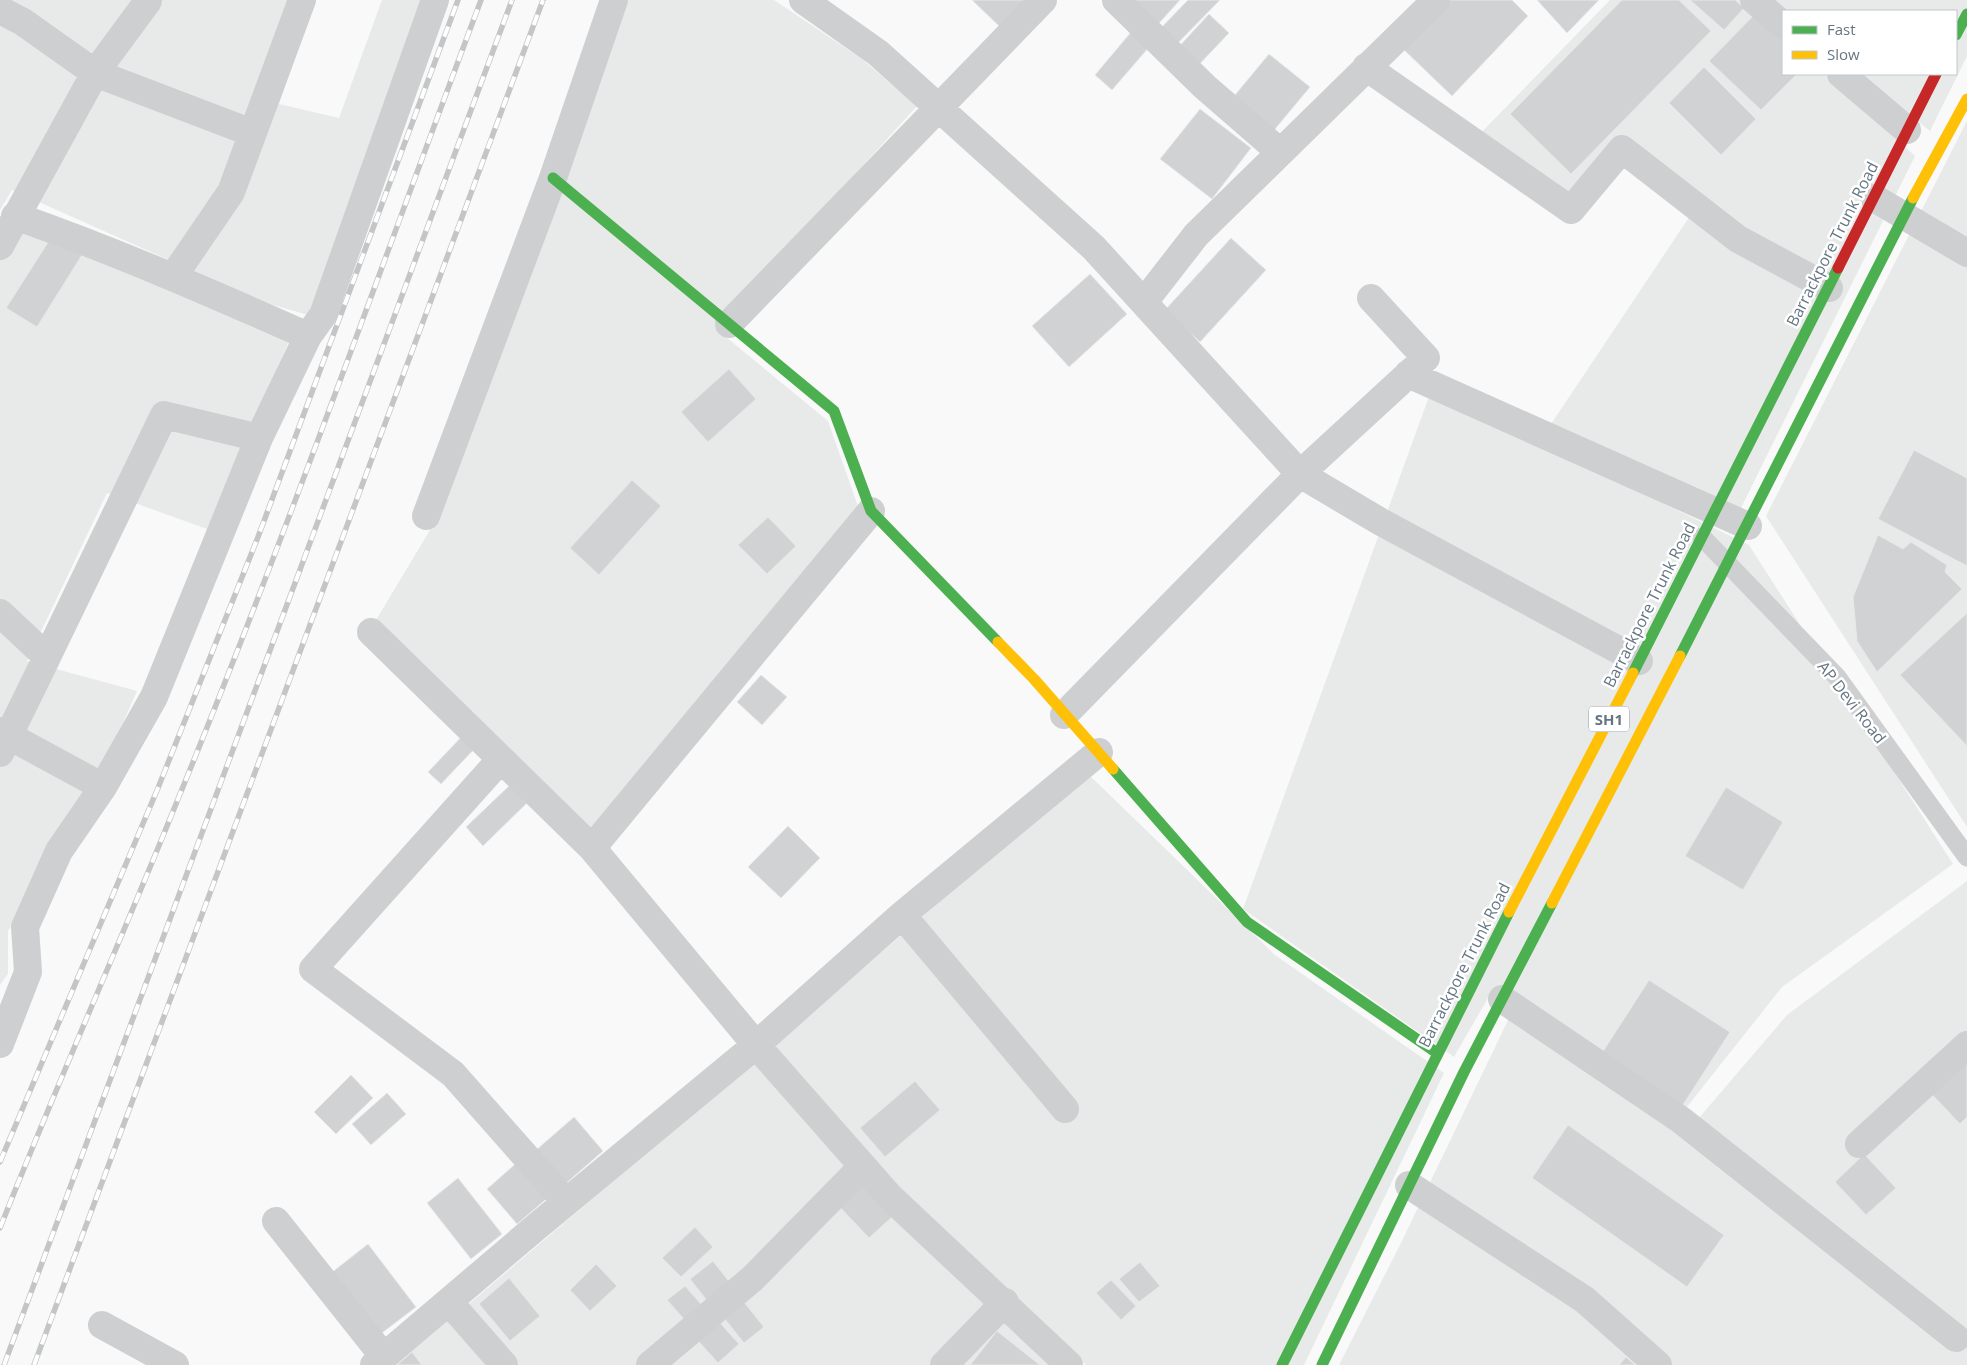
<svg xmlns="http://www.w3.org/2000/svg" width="1967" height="1365" font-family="'Open Sans',sans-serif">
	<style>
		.built { fill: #e8e9e9 }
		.building { fill: #d0d2d3; stroke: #e8e8e8 }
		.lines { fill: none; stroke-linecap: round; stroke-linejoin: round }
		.lane { stroke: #cecfd0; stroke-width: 19 }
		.street { stroke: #cecfd0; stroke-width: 28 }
		.fast { stroke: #4caf50; stroke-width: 11 }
		.slow { stroke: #ffc107; stroke-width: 11 }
		.jam { stroke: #c62828; stroke-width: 11 }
		.rail-casing { stroke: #c3c5c6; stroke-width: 5.5 }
		.rail { stroke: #fff; stroke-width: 4; stroke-dasharray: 11; stroke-linecap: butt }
		.labels { text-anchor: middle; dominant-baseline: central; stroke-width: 5; stroke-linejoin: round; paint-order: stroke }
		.shield { fill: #fff; stroke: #939fa8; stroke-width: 1 }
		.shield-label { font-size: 15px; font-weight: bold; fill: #657683 }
		.street-label { font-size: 16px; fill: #657683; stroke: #fff }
	</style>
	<rect width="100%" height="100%" fill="#f9f9f9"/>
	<path class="built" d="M 0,0 L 315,0 L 279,104 L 339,118 L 382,0 L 424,0 L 308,315 L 263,302 L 12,190 L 0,210 Z
		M 626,0 L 774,0 L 862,59 L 917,106 L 715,328 L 828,421 L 860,512 L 591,831 L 373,625 L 436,520 Z
		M 1610,0 L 1744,0 L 1783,36 L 1783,74 L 1824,74 L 1915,156 L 1740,510 L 1551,424 L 1698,204 L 1619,142 L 1573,201 L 1476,138 Z
		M 1768,0 L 1967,0 L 1967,56 L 1930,131 L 1859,74 L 1956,74 L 1956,11 L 1783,11 Z
		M 1967,121 L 1967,827 L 1766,516 Z
		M 23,219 L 289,341 L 207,529 L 107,493 L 27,661 L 137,691 L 101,772 L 8,931 L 8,974 L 0,985 L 0,250 Z
		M 1431,391 L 1749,545 L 1953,864 L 1782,987 L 1679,1117 L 1492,991 L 1454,1057 L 1243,909 Z
		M 1087,773 L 1275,955 L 1444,1073 L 1304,1365 L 1086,1365 L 923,1220 L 772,1048 Z
		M 1967,881 L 1967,1365 L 1339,1365 L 1400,1245 L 1511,1014 L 1692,1126 L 1787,1015 Z
		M 754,1061 L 1061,1365 L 517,1365 L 463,1309 Z
		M 449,1317 L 494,1365 L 393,1365 Z"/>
	<path class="building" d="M 972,0 L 1026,0 L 1000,27 Z
		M 1135,0 L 1180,0 L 1152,31 Z
		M 1188,0 L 1220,0 L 1172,49 L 1156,33 Z
		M 1444,0 L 1512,0 L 1528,16 L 1452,96 L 1400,46 Z
		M 1537,0 L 1599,0 L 1567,33 Z
		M 1622,0 L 1679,0 L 1711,31 L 1571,174 L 1510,114 Z
		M 1690,0 L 1735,0 L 1744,8 L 1724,30 Z
		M 1756,13 L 1783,39 L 1783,74 L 1797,74 L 1761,110 L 1709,61 Z
		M 1209,14 L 1229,33 L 1193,71 L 1174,52 Z
		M 1132,31 L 1150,46 L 1112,90 L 1095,75 Z
		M 1269,54 L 1310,87 L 1270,135 L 1230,101 Z
		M 1704,67 L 1756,119 L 1721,155 L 1669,103 Z
		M 1200,109 L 1251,148 L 1212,199 L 1160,159 Z
		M 52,236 L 82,255 L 37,327 L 6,308 Z
		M 1231,238 L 1266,270 L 1200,342 L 1165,310 Z
		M 1090,274 L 1127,314 L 1069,367 L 1032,326 Z
		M 729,369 L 756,399 L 708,442 L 681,412 Z
		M 1914,450 L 1967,478 L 1967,566 L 1878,519 Z
		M 632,480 L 661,506 L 599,575 L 570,548 Z
		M 768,517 L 796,546 L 767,574 L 738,545 Z
		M 1878,535 L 1903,549 L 1911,542 L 1947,565 L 1945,572 L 1962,589 L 1877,672 L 1857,641 L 1853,597 Z
		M 1967,613 L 1967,746 L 1900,675 Z
		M 761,675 L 787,697 L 762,725 L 737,702 Z
		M 466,732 L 479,744 L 441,784 L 428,772 Z
		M 511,784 L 529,801 L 483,846 L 466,827 Z
		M 1726,787 L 1783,822 L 1743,890 L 1685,856 Z
		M 788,826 L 820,858 L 781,898 L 748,867 Z
		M 1649,980 L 1730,1032 L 1679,1111 L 1598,1059 Z
		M 1967,1045 L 1967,1117 L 1960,1124 L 1924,1086 Z
		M 351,1075 L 373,1098 L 336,1134 L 314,1112 Z
		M 915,1081 L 940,1110 L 885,1157 L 860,1128 Z
		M 387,1093 L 406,1114 L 371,1145 L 352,1124 Z
		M 574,1117 L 603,1151 L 564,1185 L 535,1151 Z
		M 1568,1125 L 1724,1235 L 1687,1287 L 1532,1178 Z
		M 1864,1154 L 1896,1188 L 1866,1215 L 1835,1182 Z
		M 521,1159 L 552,1194 L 517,1224 L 487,1189 Z
		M 458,1178 L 502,1234 L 471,1259 L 427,1203 Z
		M 859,1180 L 893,1216 L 869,1238 L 836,1203 Z
		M 695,1227 L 713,1247 L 681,1277 L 662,1258 Z
		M 368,1244 L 416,1307 L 374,1339 L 326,1277 Z
		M 713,1261 L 735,1289 L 712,1307 L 690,1279 Z
		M 1140,1262 L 1160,1286 L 1139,1302 L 1119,1279 Z
		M 596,1264 L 617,1286 L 590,1311 L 570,1290 Z
		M 509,1278 L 540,1316 L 510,1341 L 479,1304 Z
		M 1111,1280 L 1136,1306 L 1121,1320 L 1096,1293 Z
		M 685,1286 L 709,1313 L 692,1328 L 667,1300 Z
		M 740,1297 L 764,1327 L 744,1343 L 720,1313 Z
		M 713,1315 L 739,1344 L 718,1363 L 692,1334 Z
		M 997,1331 L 1040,1365 L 970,1365 Z
		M 412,1352 L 422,1365 L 397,1365 Z
		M 1626,1357 L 1635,1365 L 1619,1365 Z"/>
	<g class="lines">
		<path class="lane" d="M 1702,537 L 1837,677 L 1967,857"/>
		<path class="street" d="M 803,0 L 878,53 L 1094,248 L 1300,474 L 1381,522 L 1639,661
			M 1116,0 L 1205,87 L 1280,152
			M 1754,0 L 1783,25
			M 0,10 L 23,22 L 95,73 L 252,133
			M 1366,67 L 1571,210 L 1622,149 L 1738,239 L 1829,288
			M 1841,74 L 1907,130
			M 1874,198 L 1967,253
			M 15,216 C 115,251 211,293 308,336
			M 0,246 L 95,73 L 148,1 L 146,0
			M 173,277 L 231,192 L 302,0
			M 1144,302 L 1196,235 L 1436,0
			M 729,324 L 1043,0
			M 1408,374 L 1748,526
			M 426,516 L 553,178 L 614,0
			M 0,613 L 47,657 L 0,753
			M 371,632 L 592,848 L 756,1045 L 890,1197 L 1069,1365
			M 47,657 L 164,415 L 259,438
			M 1064,715 L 1300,474 L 1426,358 L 1371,298
			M 0,731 L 103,787
			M 501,759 L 313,969 L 453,1074 L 566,1202
			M 592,848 L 871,511
			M 902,915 L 1065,1109
			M 1502,999 L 1681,1120 L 1956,1338
			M 0,1044 L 28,972 L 25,927 L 59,851 L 103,787 L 154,697 L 259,438 L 308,336 L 323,315 L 435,0
			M 1859,1144 L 1967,1045
			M 1409,1185 L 1585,1300 L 1658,1365
			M 276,1221 L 384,1357
			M 449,1302 L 504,1365
			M 102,1325 L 175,1365
			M 374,1365 L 535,1228 L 756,1045 L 902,915 L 1099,752
			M 650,1365 L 753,1278 L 863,1166
			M 944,1365 L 1005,1302"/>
		<path class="fast" d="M 1956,35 L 1967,14
			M 553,178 L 834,411 L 871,511 L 998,642
			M 1680,656 L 1913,198
			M 1633,673 L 1838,268
			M 1113,769 L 1247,922 L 1437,1053
			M 1282,1365 L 1509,912
			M 1322,1365 L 1464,1072 L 1552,903"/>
		<path class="slow" d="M 1913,198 L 1967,99
			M 998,642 L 1034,679 L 1113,769
			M 1552,903 L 1680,656
			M 1509,912 L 1633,673"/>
		<path class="jam" d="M 1838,268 L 1936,74"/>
		<g class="rail-casing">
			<path id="rail" d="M 0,1162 L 158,788 L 258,537 L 458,0
				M 0,1228 C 57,1084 120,943 178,799 C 286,536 381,267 481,0
				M 4,1365 L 512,0
				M 34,1365 L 543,0"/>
		</g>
		<use href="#rail" class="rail"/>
	</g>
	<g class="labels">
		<rect class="shield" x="1589" y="706.5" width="40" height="25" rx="4"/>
		<g class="shield-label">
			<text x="1609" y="719">SH1</text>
		</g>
		<g class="street-label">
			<text transform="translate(1832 244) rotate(-63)">Barrackpore Trunk Road</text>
			<text transform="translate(1649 605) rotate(-63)">Barrackpore Trunk Road</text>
			<text transform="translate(1852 702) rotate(52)">AP Devi Road</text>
			<text transform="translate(1464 965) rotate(-63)">Barrackpore Trunk Road</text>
		</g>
	</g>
	<rect x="1782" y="10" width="175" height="65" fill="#ffffff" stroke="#c1c8cd"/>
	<rect x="1792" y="26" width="25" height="8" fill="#4caf50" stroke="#c1c8cd"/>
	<text x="1827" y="35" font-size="15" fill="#657683">Fast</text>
	<rect x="1792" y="51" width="25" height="8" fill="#ffc107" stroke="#c1c8cd"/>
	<text x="1827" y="60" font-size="15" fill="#657683">Slow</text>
</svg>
